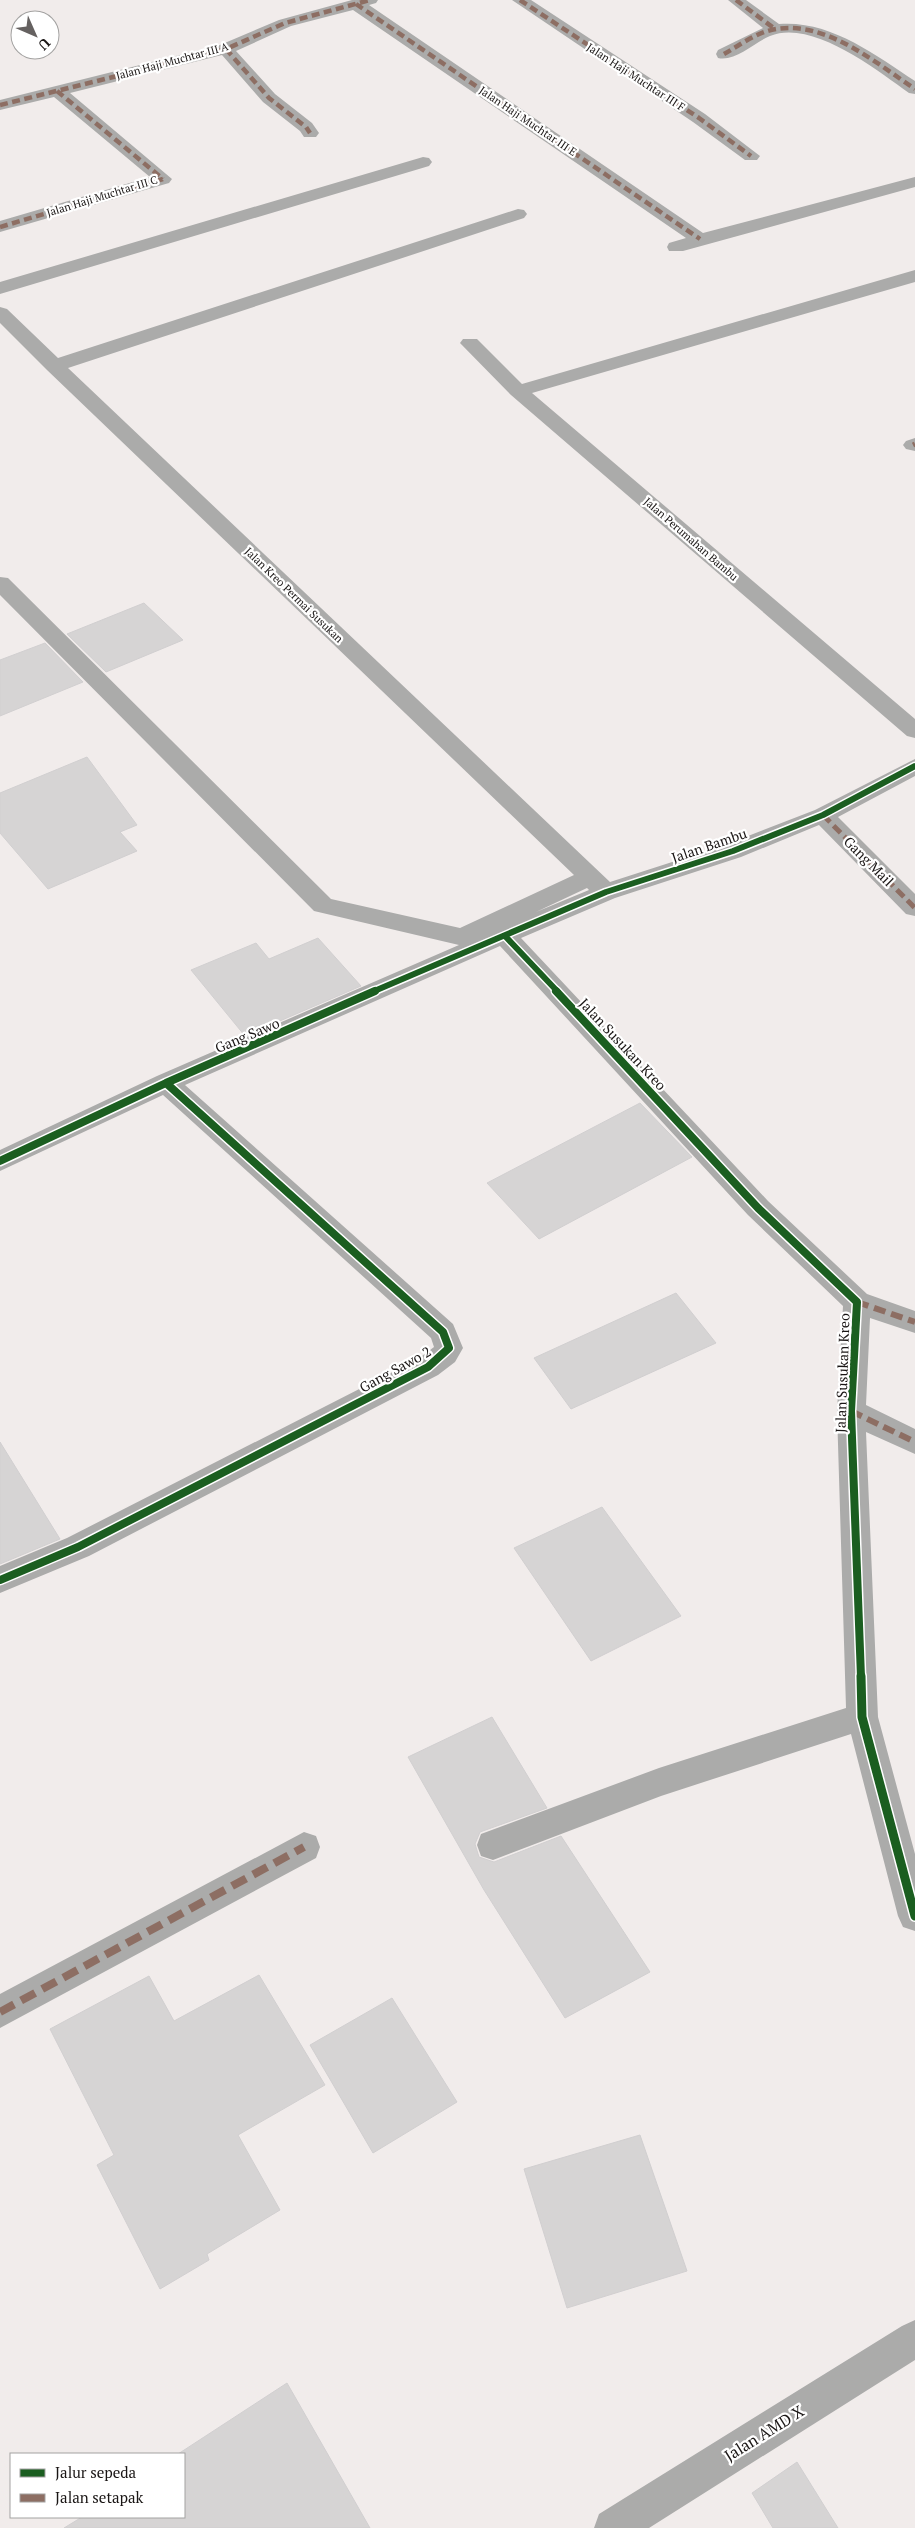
<svg xmlns="http://www.w3.org/2000/svg" width="915" height="2528" font-family="'PT Serif',serif">
	<style>
		.building { fill: #d6d4d4; stroke: #d1cfd0 }
		.lines { fill: none; stroke-linecap: round; stroke-linejoin: round }
		.minor { fill: #ababaa; fill-rule: evenodd }
		.quiet-far3 { stroke: #8d6e63; stroke-width: 4.5; stroke-dasharray: 8 4.5; stroke-linecap: butt }
		.quiet-far2 { stroke: #8d6e63; stroke-width: 5; stroke-dasharray: 10 5; stroke-linecap: butt }
		.quiet-far1 { stroke: #8d6e63; stroke-width: 6; stroke-dasharray: 12 6; stroke-linecap: butt }
		.quiet { stroke: #8d6e63; stroke-width: 8; stroke-dasharray: 16 8; stroke-linecap: butt }
		.cycleway-far2-casing { stroke: #fff; stroke-width: 9 }
		.cycleway-far1-casing { stroke: #fff; stroke-width: 11 }
		.cycleway-casing { stroke: #fff; stroke-width: 12 }
		.cycleway-far2 { stroke: #1b5e20; stroke-width: 6 }
		.cycleway-far1 { stroke: #1b5e20; stroke-width: 8 }
		.cycleway { stroke: #1b5e20; stroke-width: 9 }
		.labels { text-anchor: middle; dominant-baseline: central; stroke-width: 4.5; stroke-linejoin: round; paint-order: stroke }
		.far-street-label { font-size: 11px; fill: #1a1615; stroke: #fff }
		.street-label { font-size: 14px; fill: #1a1615; stroke: #fff }
		.near-street-label { font-size: 16px; fill: #1a1615; stroke: #fff }
	</style>
	<rect width="100%" height="100%" fill="#f1eceb"/>
	<path class="building" d="M 144,603 L 183,640 L 106,672 L 67,634 Z
		M 45,643 L 83,682 L 0,716 L 0,660 Z
		M 87,757 L 137,825 L 120,832 L 137,851 L 48,889 L 0,833 L 0,793 Z
		M 318,938 L 361,986 L 245,1036 L 191,970 L 256,943 L 269,959 Z
		M 640,1103 L 692,1157 L 539,1239 L 487,1183 Z
		M 676,1293 L 716,1343 L 571,1409 L 534,1358 Z
		M 0,1442 L 60,1539 L 0,1564 Z
		M 602,1507 L 681,1616 L 591,1661 L 514,1548 Z
		M 492,1717 L 547,1808 L 480,1832 L 475,1844 L 479,1857 L 494,1862 L 561,1836 L 650,1972 L 565,2018 L 484,1890 L 408,1757 Z
		M 259,1975 L 325,2085 L 238,2135 L 280,2210 L 207,2254 L 209,2260 L 160,2289 L 97,2165 L 114,2155 L 50,2029 L 149,1976 L 174,2021 Z
		M 392,1998 L 457,2102 L 373,2153 L 310,2045 Z
		M 640,2135 L 687,2271 L 567,2308 L 524,2169 Z
		M 287,2383 L 370,2528 L 64,2528 L 82,2517 L 184,2517 L 184,2454 L 178,2454 Z
		M 797,2462 L 838,2528 L 773,2528 L 752,2493 Z"/>
	<g class="lines">
		<path class="minor" d="M 352,0 L 378,0 L 376,3 L 369,5 L 703,233 L 915,177 L 915,187 L 683,251 L 669,251 L 667,247 L 669,243 L 686,238 L 353,10 L 291,26 L 236,51 L 275,94 L 312,123 L 319,133 L 316,137 L 304,137 L 300,131 L 263,102 L 222,55 L 70,93 L 172,179 L 169,183 L 0,232 L 0,221 L 150,177 L 54,97 L 0,110 L 0,100 L 220,45 L 279,20 Z
			M 512,0 L 531,0 L 705,114 L 760,156 L 757,160 L 745,160 L 693,122 Z
			M 728,0 L 746,0 L 779,24 C 830,20 874,54 915,81 L 915,94 L 909,93 C 876,70 813,19 770,36 C 755,42 735,62 718,58 L 716,54 L 718,50 L 763,28 Z
			M 423,157 L 429,158 L 432,162 L 429,166 L 0,294 L 0,282 Z
			M 518,209 L 524,210 L 527,214 L 524,218 L 68,368 L 610,882 L 725,845 L 815,810 L 915,759 L 915,776 L 838,817 L 915,894 L 915,916 L 906,914 L 819,825 L 741,857 L 615,898 L 521,938 L 768,1201 L 867,1294 L 915,1311 L 915,1333 L 870,1318 L 866,1405 L 915,1429 L 915,1454 L 866,1432 L 878,1717 L 915,1854 L 915,1931 L 903,1927 L 898,1916 L 851,1734 L 661,1796 L 493,1860 L 481,1856 L 477,1845 L 481,1834 L 659,1768 L 846,1708 L 837,1411 L 843,1306 L 748,1215 L 500,946 L 185,1085 L 453,1324 L 463,1348 L 455,1362 L 438,1375 L 89,1556 L 0,1593 L 0,1566 L 67,1538 L 418,1359 L 434,1347 L 431,1338 L 163,1095 L 0,1171 L 0,1150 L 157,1076 L 459,945 L 314,911 L 0,595 L 0,577 L 8,578 L 331,899 L 460,928 L 574,875 L 47,370 L 0,323 L 0,307 L 7,309 L 58,358 ZM 587,888 L 589,890 L 536,912 Z
			M 915,270 L 915,282 L 532,393 L 915,719 L 915,738 L 907,736 L 511,395 L 460,343 L 463,339 L 477,339 L 522,384 Z
			M 915,438 L 915,451 L 906,449 L 903,445 L 906,441 Z
			M 304,1832 L 316,1836 L 320,1847 L 316,1858 L 0,2028 L 0,1994 Z
			M 915,2320 L 915,2360 L 649,2528 L 594,2528 L 599,2514 L 902,2326 Z"/>
		<path class="quiet-far3" d="M 520,0 L 699,118 L 751,156
			M 736,0 L 775,29
			M 356,4 L 700,239
			M 226,49 L 269,98 L 306,127 L 310,133
			M 724,54 C 740,45 757,32 776,29 C 827,21 876,63 915,89
			M 57,91 L 163,179
			M 0,105 L 226,49 L 285,23 L 370,0
			M 0,227 L 163,179"/>
		<path class="quiet-far2" d="M 913,445 L 915,444
			M 823,815 L 915,908"/>
		<path class="quiet-far1" d="M 857,1302 L 915,1322
			M 851,1411 L 915,1442"/>
		<path class="quiet" d="M 0,2012 L 304,1847"/>
		<g class="cycleway-far2-casing">
			<path id="cycleway-far2" d="M 505,936 L 558,992
				M 372,992 L 606,892 L 733,851 L 823,815 L 915,766"/>
		</g>
		<g class="cycleway-far1-casing">
			<path id="cycleway-far1" d="M 556,991 L 758,1208 L 857,1302 L 851,1411 L 861,1677
				M 0,1161 L 166,1083 L 375,991
				M 0,1580 L 78,1547 L 428,1367 L 449,1348 L 443,1332 L 166,1083"/>
		</g>
		<g class="cycleway-casing">
			<path id="cycleway" d="M 861,1676 L 862,1717 L 915,1916"/>
		</g>
		<use href="#cycleway-far2" class="cycleway-far2"/>
		<use href="#cycleway-far1" class="cycleway-far1"/>
		<use href="#cycleway" class="cycleway"/>
	</g>
	<g class="labels">
		<g class="far-street-label">
			<text transform="translate(172 61) rotate(-15)">Jalan Haji Muchtar III A</text>
			<text transform="translate(636 77) rotate(33)">Jalan Haji Muchtar III F</text>
			<text transform="translate(528 121) rotate(34)">Jalan Haji Muchtar III E</text>
			<text transform="translate(102 196) rotate(-17)">Jalan Haji Muchtar III C</text>
			<text transform="translate(691 539) rotate(41)">Jalan Perumahan Bambu</text>
			<text transform="translate(294 595) rotate(44)">Jalan Kreo Permai Susukan</text>
		</g>
		<g class="street-label">
			<text transform="translate(709 845) rotate(-19)">Jalan Bambu</text>
			<text transform="translate(869 861) rotate(45)">Gang Mail</text>
			<text transform="translate(247 1035) rotate(-23)">Gang Sawo</text>
			<text transform="translate(623 1044) rotate(47)">Jalan Susukan Kreo</text>
			<text transform="translate(395 1369) rotate(-29)">Gang Sawo 2</text>
			<text transform="translate(842 1373) rotate(-88)">Jalan Susukan Kreo</text>
		</g>
		<g class="near-street-label">
			<text transform="translate(764 2433) rotate(-32)">Jalan AMD X</text>
		</g>
	</g>
	<rect x="10" y="2453" width="175" height="65" fill="#ffffff" stroke="#a3a2a1"/>
	<rect x="20" y="2469" width="25" height="8" fill="#1b5e20" stroke="#a3a2a1"/>
	<text x="55" y="2478" font-size="15" fill="#1a1615">Jalur sepeda</text>
	<rect x="20" y="2494" width="25" height="8" fill="#8d6e63" stroke="#a3a2a1"/>
	<text x="55" y="2503" font-size="15" fill="#1a1615">Jalan setapak</text>
	<g transform="translate(35 35) rotate(135)"><circle r="24" fill="#ffffff" stroke="#a3a2a1"/>
	<path d="M0-4L9 19L0 12L-9 19Z" fill="#656160"/>
	<text y="-8" font-size="14" font-weight="bold" text-anchor="middle" fill="#1a1615">U</text>
	</g>
</svg>
